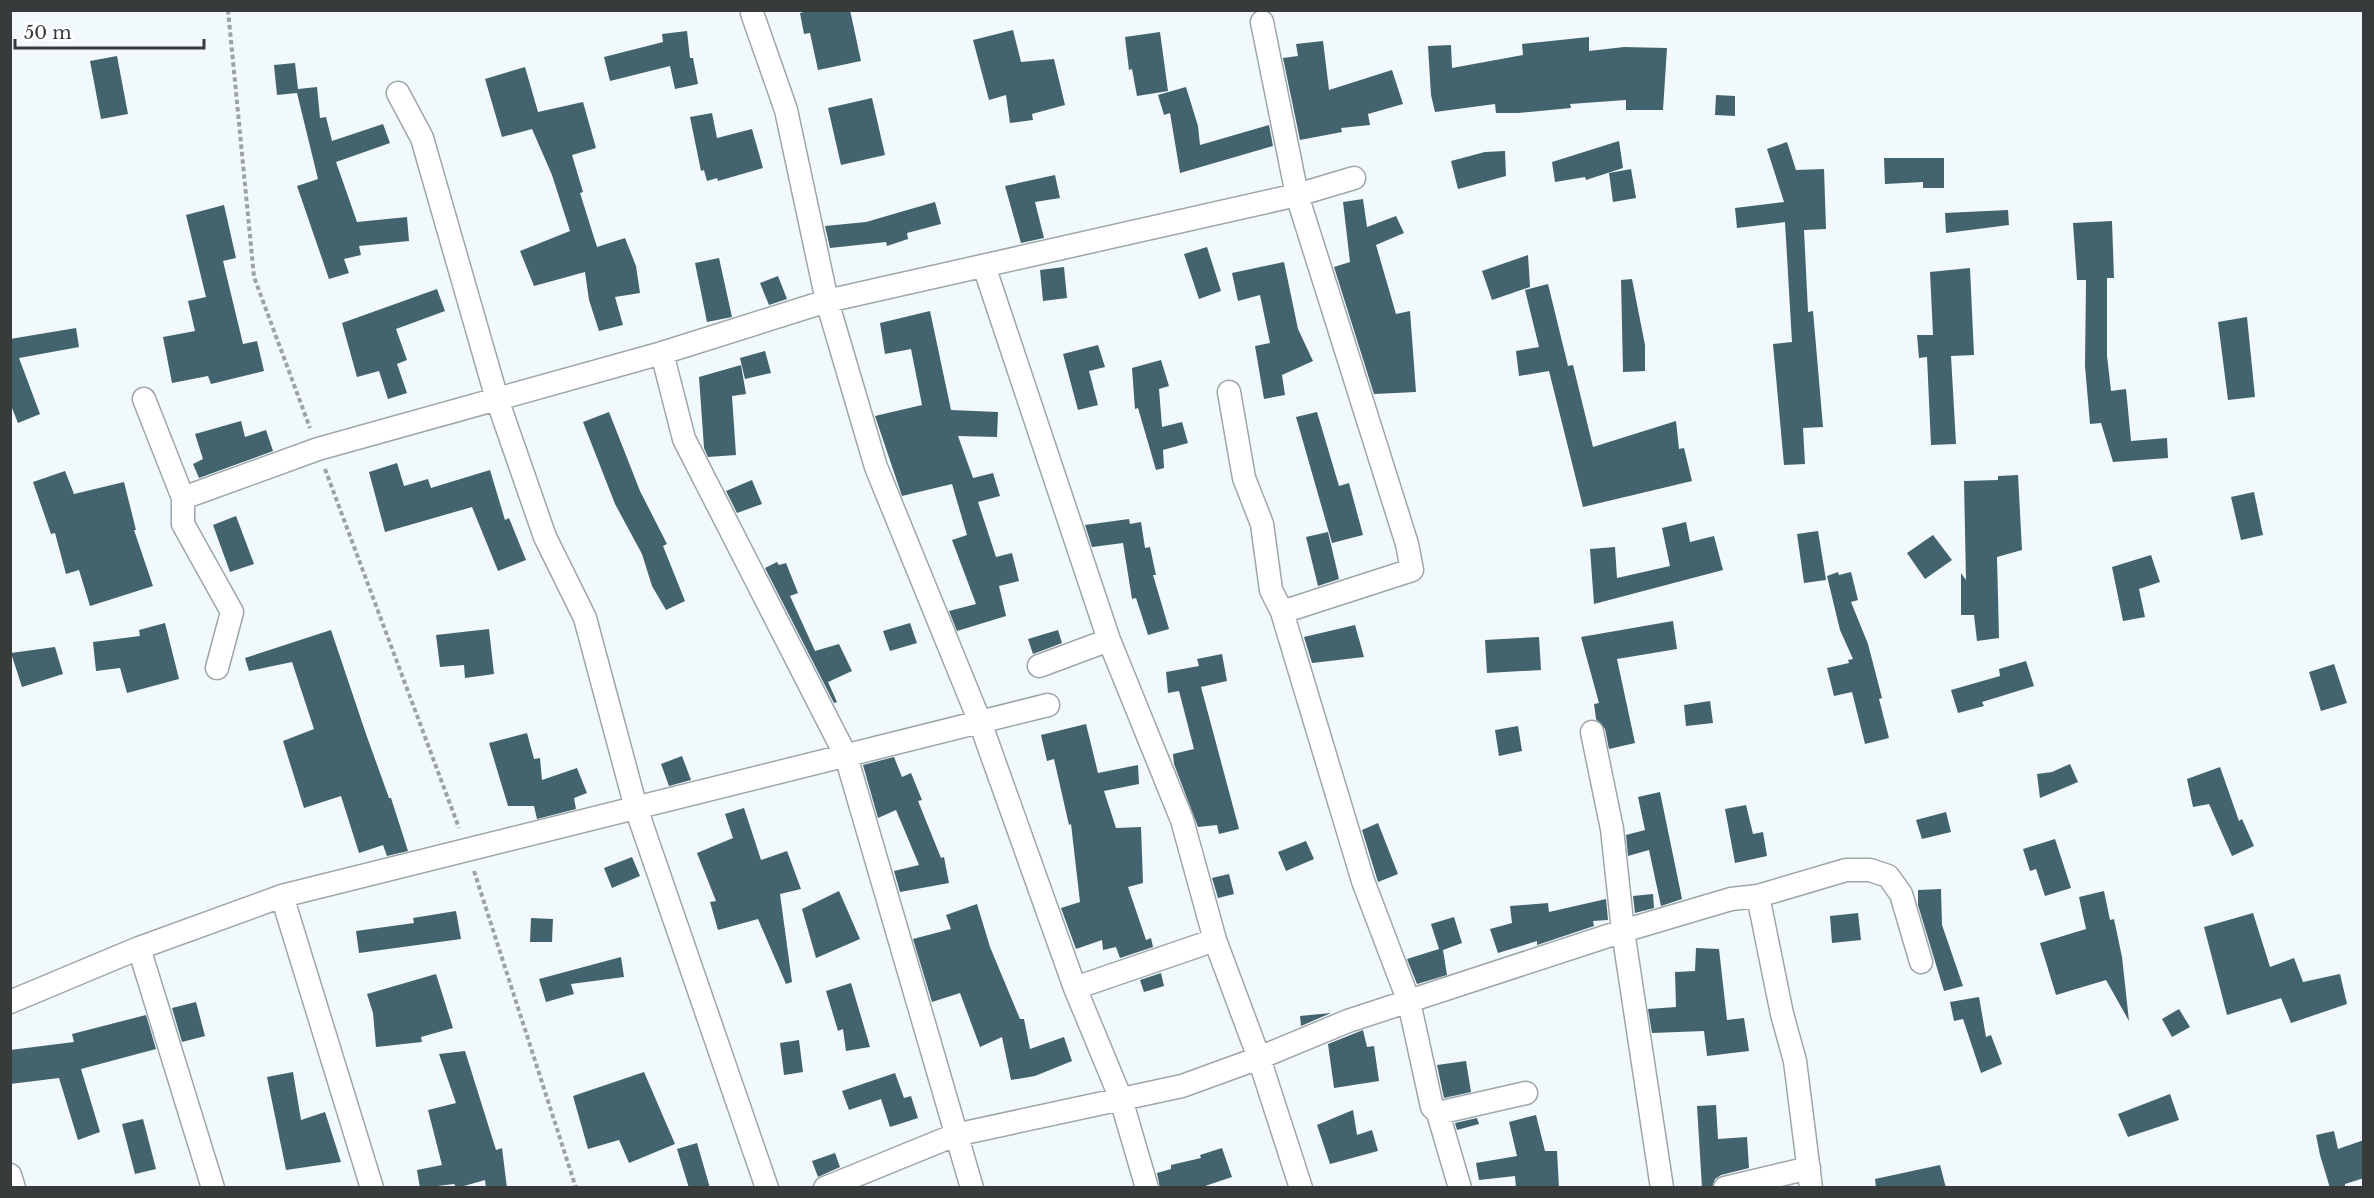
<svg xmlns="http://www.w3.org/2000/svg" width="2374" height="1198" font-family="'Libre Baskerville',serif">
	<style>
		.building { fill: #43636f }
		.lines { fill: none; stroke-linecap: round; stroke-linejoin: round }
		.street-casing { stroke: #9fa6a9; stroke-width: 25 }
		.path { stroke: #9da3a5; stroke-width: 4; stroke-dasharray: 4.5 3; stroke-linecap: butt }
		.street { stroke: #fff; stroke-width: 22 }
	</style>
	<rect width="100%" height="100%" fill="#f1f9fc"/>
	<path class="building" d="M 812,10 L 850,10 L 861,61 L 818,70 L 810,33 L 804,34 L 800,13 Z
		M 1013,30 L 1021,62 L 1054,59 L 1065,105 L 1032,114 L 1033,120 L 1010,123 L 1006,95 L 989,100 L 973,40 Z
		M 687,31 L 690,58 L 693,58 L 698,84 L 675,89 L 670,66 L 610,81 L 604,57 L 663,42 L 662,34 Z
		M 1160,32 L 1168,91 L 1137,96 L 1132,69 L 1129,70 L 1125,37 Z
		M 1589,37 L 1589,51 L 1624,47 L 1667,48 L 1663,110 L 1626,110 L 1626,100 L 1570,104 L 1571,108 L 1518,113 L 1496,113 L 1495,104 L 1435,112 L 1431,95 L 1428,46 L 1451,45 L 1452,68 L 1523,55 L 1522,44 Z
		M 1323,41 L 1329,90 L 1392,70 L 1403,104 L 1368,114 L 1370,125 L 1341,128 L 1342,132 L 1300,140 L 1283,58 L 1298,56 L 1296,44 Z
		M 117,56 L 128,114 L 101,119 L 90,61 Z
		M 295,63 L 298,89 L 317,87 L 320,118 L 326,117 L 332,141 L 383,124 L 390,143 L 336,162 L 357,222 L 407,217 L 409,241 L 359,246 L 361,255 L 344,259 L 349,273 L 329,279 L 297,186 L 318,179 L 297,93 L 277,95 L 274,65 Z
		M 525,67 L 538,112 L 583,102 L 596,148 L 572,155 L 583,192 L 580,193 L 597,247 L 625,238 L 636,266 L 640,293 L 615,297 L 623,325 L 599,331 L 589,300 L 585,272 L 534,286 L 520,251 L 570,231 L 552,175 L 532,129 L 502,137 L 485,79 Z
		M 1186,87 L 1198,126 L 1200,145 L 1269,125 L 1273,146 L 1180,173 L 1170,113 L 1164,115 L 1158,95 Z
		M 1716,95 L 1735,96 L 1735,116 L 1715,115 Z
		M 872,98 L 885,155 L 841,165 L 828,108 Z
		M 712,113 L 717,138 L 752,129 L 763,168 L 718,181 L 717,178 L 707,181 L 704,170 L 701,171 L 690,117 Z
		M 1619,141 L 1623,168 L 1586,180 L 1585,177 L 1555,182 L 1552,162 Z
		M 1787,142 L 1796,170 L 1824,169 L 1826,229 L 1804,230 L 1808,312 L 1813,311 L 1823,427 L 1803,428 L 1805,464 L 1784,465 L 1773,344 L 1792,342 L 1785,222 L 1737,228 L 1735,208 L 1784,202 L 1767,149 Z
		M 1505,151 L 1506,176 L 1458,189 L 1451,161 L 1485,152 Z
		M 1884,158 L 1944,158 L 1944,188 L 1923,188 L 1923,182 L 1885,184 Z
		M 1631,169 L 1636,198 L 1613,202 L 1609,173 Z
		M 1055,175 L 1060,198 L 1035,202 L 1044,238 L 1021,243 L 1005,186 Z
		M 1363,199 L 1367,227 L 1396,216 L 1404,233 L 1376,245 L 1396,314 L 1410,311 L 1416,392 L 1374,394 L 1334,267 L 1350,262 L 1343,202 Z
		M 935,202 L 941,224 L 907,233 L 908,239 L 887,246 L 886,242 L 830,248 L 825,226 L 866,222 Z
		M 224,205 L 236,258 L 223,261 L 243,344 L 257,341 L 264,371 L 211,384 L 208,376 L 172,383 L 163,337 L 195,331 L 188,301 L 206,297 L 186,215 Z
		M 2008,210 L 2009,225 L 1946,233 L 1945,213 Z
		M 2112,221 L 2114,278 L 2107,278 L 2107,356 L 2111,391 L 2126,389 L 2131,441 L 2167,438 L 2168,458 L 2113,462 L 2101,423 L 2090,424 L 2085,366 L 2086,280 L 2077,280 L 2073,223 Z
		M 1207,247 L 1221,291 L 1199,299 L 1184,254 Z
		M 1528,255 L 1530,287 L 1492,300 L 1482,271 Z
		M 719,258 L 732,317 L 707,322 L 695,263 Z
		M 1284,262 L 1298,329 L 1313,361 L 1282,375 L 1285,395 L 1264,399 L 1255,346 L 1270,343 L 1260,295 L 1238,301 L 1232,273 Z
		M 1064,267 L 1067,298 L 1043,301 L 1040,270 Z
		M 1970,268 L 1974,355 L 1951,356 L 1956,444 L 1931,445 L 1927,357 L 1919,358 L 1917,335 L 1933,335 L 1930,272 Z
		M 778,276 L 787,299 L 769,305 L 760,283 Z
		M 1632,279 L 1645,345 L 1645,371 L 1623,372 L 1621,280 Z
		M 1548,284 L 1568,366 L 1573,365 L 1593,447 L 1676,421 L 1679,449 L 1684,448 L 1692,481 L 1583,507 L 1549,371 L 1519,376 L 1516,351 L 1539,347 L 1525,290 Z
		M 437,289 L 445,311 L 396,329 L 407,360 L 397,364 L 407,393 L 388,399 L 379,371 L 357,377 L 342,323 Z
		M 930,311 L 951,410 L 998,412 L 997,437 L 958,436 L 973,478 L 993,473 L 1000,496 L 978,502 L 996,557 L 1012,553 L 1019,581 L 999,586 L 1006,616 L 957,631 L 949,611 L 976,604 L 952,540 L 967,535 L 952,484 L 902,496 L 875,416 L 922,405 L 911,349 L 885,354 L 880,323 Z
		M 2247,317 L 2255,397 L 2228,400 L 2218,322 Z
		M 76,328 L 79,347 L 19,358 L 40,414 L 18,423 L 10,403 L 10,339 Z
		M 1098,345 L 1105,367 L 1089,371 L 1098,405 L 1078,410 L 1063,354 Z
		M 765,351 L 771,373 L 745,379 L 740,358 Z
		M 1161,360 L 1169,386 L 1159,389 L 1162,427 L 1182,422 L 1188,443 L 1163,450 L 1164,468 L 1156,470 L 1138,408 L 1135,409 L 1132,368 Z
		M 741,365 L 746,394 L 732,396 L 736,455 L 708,457 L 704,448 L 699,377 Z
		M 609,412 L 640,491 L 667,544 L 663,546 L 685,601 L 666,610 L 652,586 L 642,554 L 615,504 L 583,422 Z
		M 1317,412 L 1339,486 L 1349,483 L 1363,535 L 1332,543 L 1296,417 Z
		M 241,421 L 245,437 L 266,430 L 273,451 L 199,478 L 193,464 L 203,459 L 195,434 Z
		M 397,463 L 404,486 L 428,479 L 431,488 L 490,470 L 505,520 L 509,518 L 526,560 L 498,571 L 472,507 L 385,532 L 369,472 Z
		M 65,471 L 74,494 L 124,482 L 136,530 L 134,530 L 153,586 L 90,606 L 79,570 L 66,574 L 55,533 L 51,534 L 33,482 Z
		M 2018,475 L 2022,550 L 1997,557 L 1999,638 L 1977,641 L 1974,615 L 1961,615 L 1961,573 L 1966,580 L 1964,481 L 1998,480 L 1998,476 Z
		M 752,480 L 762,504 L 737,513 L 726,491 Z
		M 2254,492 L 2263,535 L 2241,540 L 2231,497 Z
		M 236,516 L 254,564 L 230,572 L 213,525 Z
		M 1129,519 L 1130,524 L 1141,522 L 1145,548 L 1150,547 L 1156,575 L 1153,575 L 1169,629 L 1148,635 L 1136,598 L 1132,599 L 1123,543 L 1092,547 L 1085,525 Z
		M 1686,522 L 1690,542 L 1714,536 L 1723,570 L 1594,604 L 1590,549 L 1615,547 L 1617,578 L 1670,566 L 1662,528 Z
		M 1818,531 L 1826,580 L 1804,583 L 1797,534 Z
		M 1328,532 L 1339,579 L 1318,586 L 1306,537 Z
		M 1933,535 L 1952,560 L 1925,579 L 1907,553 Z
		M 2151,555 L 2160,582 L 2139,589 L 2145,617 L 2123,621 L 2112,567 Z
		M 777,562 L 779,565 L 786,563 L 798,593 L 790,596 L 815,651 L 839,644 L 852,671 L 828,682 L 837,702 L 834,703 L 765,568 Z
		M 1838,572 L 1839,575 L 1851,572 L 1858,600 L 1851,602 L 1868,644 L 1882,698 L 1879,699 L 1889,738 L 1865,744 L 1852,692 L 1834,696 L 1827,668 L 1849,663 L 1848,660 L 1853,659 L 1840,630 L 1827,576 Z
		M 1673,621 L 1677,649 L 1617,659 L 1635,743 L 1609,749 L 1605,729 L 1596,719 L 1594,704 L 1599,703 L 1581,637 Z
		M 165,623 L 179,679 L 127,693 L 120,668 L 96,671 L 93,642 L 140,636 L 139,630 Z
		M 910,623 L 917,643 L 890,651 L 883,631 Z
		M 1355,625 L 1364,657 L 1312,663 L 1304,637 Z
		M 489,629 L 494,674 L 465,678 L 464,665 L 440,667 L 436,635 Z
		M 331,630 L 366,734 L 389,798 L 391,798 L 408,851 L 387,856 L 383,845 L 359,853 L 341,796 L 304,808 L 283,741 L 314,729 L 292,662 L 249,671 L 245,658 Z
		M 1058,630 L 1062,643 L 1033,654 L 1028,639 Z
		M 1539,637 L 1541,670 L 1487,673 L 1485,640 Z
		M 55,647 L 63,674 L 22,687 L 11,653 Z
		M 1222,654 L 1227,681 L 1201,687 L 1239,829 L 1219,834 L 1217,825 L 1198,827 L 1174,764 L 1173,754 L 1194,749 L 1179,691 L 1168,693 L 1166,672 L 1199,666 L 1197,659 Z
		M 2026,661 L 2034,686 L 1982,702 L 1984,706 L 1958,713 L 1951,690 L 2000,676 L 1999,669 Z
		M 2334,664 L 2347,703 L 2321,711 L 2309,672 Z
		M 1710,701 L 1713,723 L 1686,726 L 1684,705 Z
		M 1086,724 L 1098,773 L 1138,765 L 1139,784 L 1104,791 L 1116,828 L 1141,827 L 1143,883 L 1128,887 L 1146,940 L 1151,938 L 1153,947 L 1120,958 L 1116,947 L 1103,950 L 1102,940 L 1076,949 L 1061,908 L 1080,902 L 1071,824 L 1069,825 L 1054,759 L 1047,761 L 1041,735 Z
		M 1518,726 L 1522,751 L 1499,756 L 1495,730 Z
		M 527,733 L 534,759 L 540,758 L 542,780 L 577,768 L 587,793 L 574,798 L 576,809 L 537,819 L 534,806 L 508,806 L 489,743 Z
		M 682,756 L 691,780 L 669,786 L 661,764 Z
		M 894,757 L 902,777 L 911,773 L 922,800 L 918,801 L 941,858 L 944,857 L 949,883 L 900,892 L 894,871 L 919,865 L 896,810 L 878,818 L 863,765 Z
		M 2070,764 L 2078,782 L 2040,798 L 2037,774 L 2052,772 Z
		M 2220,767 L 2239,821 L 2242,819 L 2254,846 L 2232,856 L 2209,804 L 2193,807 L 2187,779 Z
		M 1660,792 L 1682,899 L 1661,906 L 1649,850 L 1628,856 L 1626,835 L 1645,830 L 1638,797 Z
		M 1746,805 L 1753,834 L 1763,832 L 1767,856 L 1735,863 L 1725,809 Z
		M 744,808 L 761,860 L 787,851 L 801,889 L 780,894 L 792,982 L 786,984 L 758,919 L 718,930 L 710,902 L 716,901 L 697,853 L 733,838 L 725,814 Z
		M 1946,812 L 1951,832 L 1922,839 L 1916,820 Z
		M 1378,823 L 1398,874 L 1378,882 L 1362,830 Z
		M 2055,839 L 2071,888 L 2045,896 L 2036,869 L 2030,871 L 2023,849 Z
		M 1306,841 L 1314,859 L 1286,871 L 1278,852 Z
		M 632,857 L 640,876 L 612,888 L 604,868 Z
		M 1229,874 L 1234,894 L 1218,898 L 1212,878 Z
		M 1941,889 L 1942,925 L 1963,986 L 1944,991 L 1918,905 L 1918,890 Z
		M 839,891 L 860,939 L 816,958 L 802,909 Z
		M 2104,891 L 2110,920 L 2114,919 L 2122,957 L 2129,1021 L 2106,980 L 2056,995 L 2040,943 L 2086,929 L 2079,897 Z
		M 1653,894 L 1654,908 L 1635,913 L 1633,896 Z
		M 1606,899 L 1608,920 L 1593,921 L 1594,926 L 1537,945 L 1537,941 L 1498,953 L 1490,929 L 1512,923 L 1510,906 L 1548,903 L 1549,912 Z
		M 977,904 L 990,947 L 1020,1019 L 1024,1019 L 1030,1049 L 1064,1037 L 1072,1061 L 1035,1076 L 1011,1080 L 1002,1037 L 980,1047 L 960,993 L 932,1002 L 913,939 L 951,929 L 946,915 Z
		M 456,911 L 461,939 L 359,953 L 356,931 L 414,923 L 413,918 Z
		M 1858,913 L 1861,940 L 1832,943 L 1830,916 Z
		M 2253,913 L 2270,967 L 2294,958 L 2303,982 L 2340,974 L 2347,1004 L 2291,1023 L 2281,998 L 2227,1015 L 2204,927 Z
		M 1454,917 L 1462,943 L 1443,950 L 1447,975 L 1417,984 L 1407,959 L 1439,949 L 1431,924 Z
		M 531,918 L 553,919 L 552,942 L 530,942 Z
		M 1696,948 L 1719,949 L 1727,1020 L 1744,1018 L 1749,1051 L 1707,1056 L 1704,1031 L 1652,1033 L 1648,1009 L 1676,1007 L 1675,972 L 1695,971 Z
		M 621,957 L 624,977 L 571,984 L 574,994 L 546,1002 L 539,979 Z
		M 1161,973 L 1164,986 L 1144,992 L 1140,980 Z
		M 436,974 L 453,1028 L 421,1037 L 422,1042 L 376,1047 L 373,1013 L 367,994 Z
		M 851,983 L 870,1047 L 846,1051 L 843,1029 L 838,1031 L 826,991 Z
		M 1979,997 L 1986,1037 L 1991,1035 L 2002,1064 L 1981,1073 L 1963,1019 L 1954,1021 L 1950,1002 Z
		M 196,1002 L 205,1036 L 182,1042 L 172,1008 Z
		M 2179,1009 L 2190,1027 L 2172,1037 L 2162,1019 Z
		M 1331,1013 L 1301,1026 L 1300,1016 Z
		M 146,1015 L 156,1049 L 81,1069 L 100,1132 L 78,1140 L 59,1078 L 10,1084 L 10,1050 L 74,1042 L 72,1034 Z
		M 1363,1030 L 1367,1047 L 1374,1046 L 1379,1081 L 1334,1088 L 1328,1044 Z
		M 799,1040 L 803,1072 L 784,1075 L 780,1043 Z
		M 465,1051 L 496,1150 L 502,1148 L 507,1188 L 486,1188 L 485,1180 L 457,1188 L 454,1184 L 420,1188 L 417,1170 L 442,1165 L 428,1110 L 456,1103 L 439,1054 Z
		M 1466,1061 L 1471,1092 L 1444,1098 L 1437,1065 Z
		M 293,1072 L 301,1120 L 325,1112 L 341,1162 L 286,1170 L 267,1077 Z
		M 644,1072 L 675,1144 L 629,1163 L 619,1140 L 588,1149 L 573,1096 Z
		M 895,1073 L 904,1098 L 911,1096 L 918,1118 L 890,1127 L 881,1099 L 849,1110 L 842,1091 Z
		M 2170,1094 L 2179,1120 L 2128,1137 L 2118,1114 Z
		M 1716,1105 L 1718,1139 L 1747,1137 L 1749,1168 L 1721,1175 L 1715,1179 L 1712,1188 L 1702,1188 L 1697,1106 Z
		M 1353,1110 L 1357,1135 L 1372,1130 L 1378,1151 L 1330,1164 L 1317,1125 Z
		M 1536,1115 L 1545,1151 L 1557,1151 L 1559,1188 L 1516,1188 L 1515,1176 L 1479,1180 L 1476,1163 L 1517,1156 L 1509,1122 Z
		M 1477,1118 L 1479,1124 L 1457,1130 L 1455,1123 Z
		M 143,1119 L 156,1169 L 135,1174 L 122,1124 Z
		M 2334,1131 L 2338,1149 L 2364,1140 L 2364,1178 L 2345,1184 L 2345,1188 L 2330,1188 L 2320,1155 L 2316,1135 Z
		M 697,1143 L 710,1188 L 689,1188 L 677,1149 Z
		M 1222,1148 L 1232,1177 L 1199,1188 L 1160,1188 L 1157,1173 L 1171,1169 L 1171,1165 L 1201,1158 L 1200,1155 Z
		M 835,1153 L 840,1167 L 818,1177 L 812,1161 Z
		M 1940,1165 L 1946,1188 L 1876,1188 L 1875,1179 Z"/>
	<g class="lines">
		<g class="street-casing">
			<path id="street" d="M 752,13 L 786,110 L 827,301 L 876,467 L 980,722 L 1075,988 L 1121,1099 L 1147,1188
				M 1262,22 L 1297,195 L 1407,544 L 1412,570 L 1282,612
				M 398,93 L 422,138 L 497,399 L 545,537 L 585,618 L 636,808 L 767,1188
				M 984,266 L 1109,640 L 1182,820 L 1215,940 L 1259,1058 L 1301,1188
				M 662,353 L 684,439 L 846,756 L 972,1188
				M 1229,392 L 1244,478 L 1262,524 L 1271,590 L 1282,612 L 1363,881 L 1409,1002 L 1432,1107 L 1438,1113 L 1460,1188
				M 144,399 L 183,498 L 183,524 L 232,612 L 217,668
				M 183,498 L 318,449 L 662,353 L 827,301 L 1297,195 L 1354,178
				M 1039,666 L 1109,640
				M 1592,732 L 1612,829 L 1623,931 L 1662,1188
				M 282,896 L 372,1188
				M 1758,896 L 1782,1014 L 1795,1061 L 1811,1188
				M 139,948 L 213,1188
				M 1075,988 L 1215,940
				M 10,1002 L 139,948 L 282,896 L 1048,705
				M 1438,1113 L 1526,1093
				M 10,1175 L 14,1188
				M 825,1188 L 955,1135 L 1182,1086 L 1259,1058 L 1348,1021 L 1623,931 L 1731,899 L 1758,896 L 1846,870 L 1870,870 L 1888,876 L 1901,894 L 1921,962
				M 1725,1188 L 1809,1168"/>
		</g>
		<path class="path" d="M 228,10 L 254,277 L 310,428
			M 325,469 L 459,828
			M 474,871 L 576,1188"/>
		<use href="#street" class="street"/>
	</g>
	<rect width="2374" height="1198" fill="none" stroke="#383b3c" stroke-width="24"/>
	<path d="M15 39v9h189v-9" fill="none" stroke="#383b3c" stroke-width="3"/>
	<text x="24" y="39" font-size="18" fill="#383b3c" stroke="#ffffff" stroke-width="4.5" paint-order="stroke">50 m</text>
</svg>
